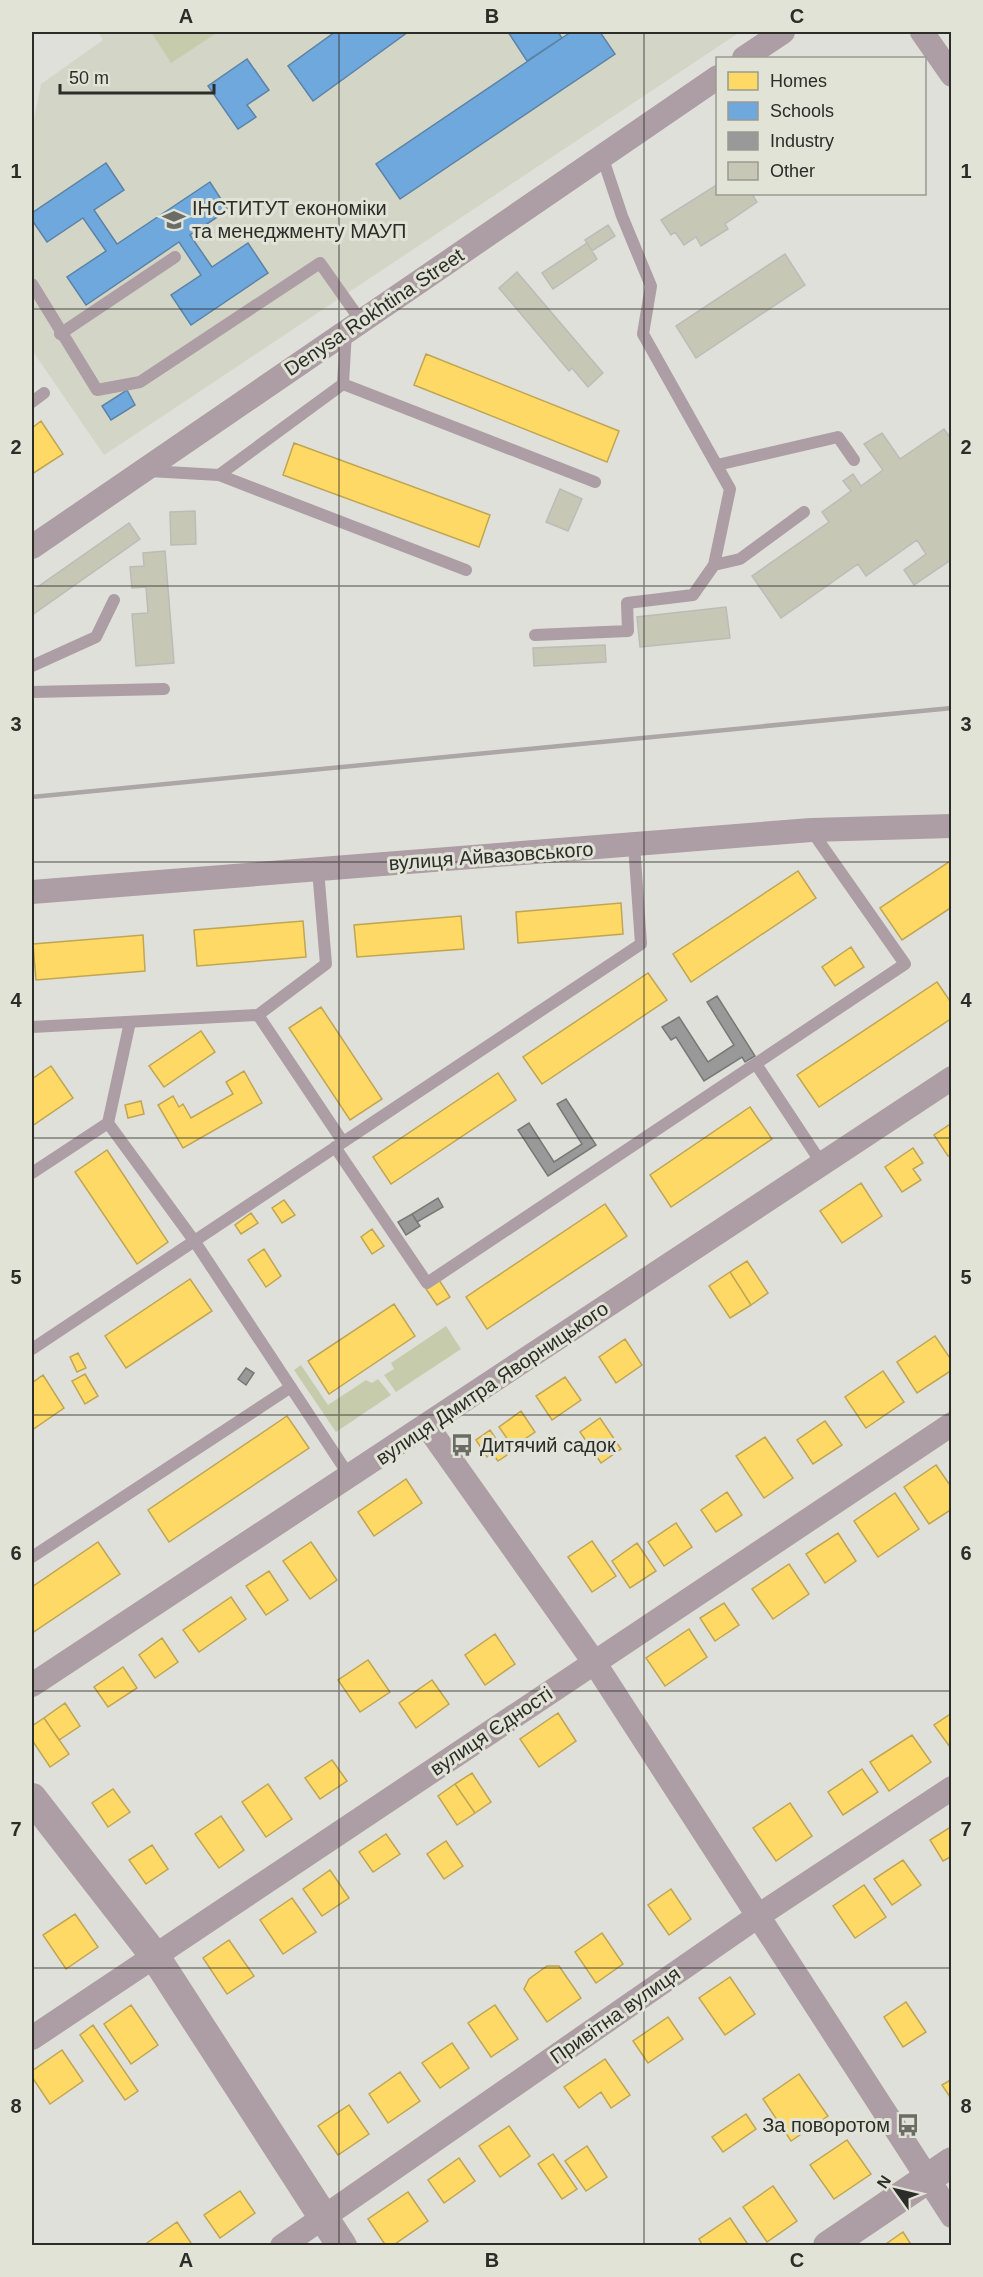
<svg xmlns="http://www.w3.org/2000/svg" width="983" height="2277" font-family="Arial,sans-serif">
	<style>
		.built { fill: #d3d5c7 }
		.green { fill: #c6cbab }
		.homes { fill: #ffd966; stroke: #c0a553; stroke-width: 1.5 }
		.schools { fill: #6fa8dc; stroke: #5b83a6; stroke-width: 1.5 }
		.industry { fill: #999; stroke: #787977; stroke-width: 1.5 }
		.building { fill: #c6c8b5; stroke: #bbbcb7; stroke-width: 1.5 }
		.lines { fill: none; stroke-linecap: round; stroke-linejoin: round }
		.service { stroke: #ad9da4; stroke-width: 12 }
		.minor { stroke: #ad9da4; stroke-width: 24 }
		.tertiary { stroke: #ad9da4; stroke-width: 30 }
		.rail { stroke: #ada6a7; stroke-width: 4.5 }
		.grid { fill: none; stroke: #2c2d28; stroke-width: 1.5; stroke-opacity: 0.55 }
		.labels { text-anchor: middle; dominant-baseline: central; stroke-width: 6; stroke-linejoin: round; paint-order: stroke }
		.poi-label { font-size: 20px; fill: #2c2d28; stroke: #e1e3d7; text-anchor: start }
		.street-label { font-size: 20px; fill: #2c2d28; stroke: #e1e3d7 }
		.neatline { fill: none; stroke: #2c2d28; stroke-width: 2 }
		.grid-label { font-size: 20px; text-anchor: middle; font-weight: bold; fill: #2c2d28 }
	</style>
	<rect width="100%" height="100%" fill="#dfe0da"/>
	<path class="built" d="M 98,32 L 740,32 L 104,455 L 32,350 L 32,129 L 41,84 L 103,40 Z"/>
	<path class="green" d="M 151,32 L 218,32 L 171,63 Z
		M 446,1326 L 461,1349 L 396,1392 L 384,1375 L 394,1369 L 391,1363 Z
		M 301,1365 L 328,1405 L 366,1380 L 372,1383 L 378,1379 L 391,1395 L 336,1432 L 294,1370 Z"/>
	<path class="homes" d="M 426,354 L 619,431 L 607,462 L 414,385 Z
		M 41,421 L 63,454 L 32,474 L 32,428 Z
		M 294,443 L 490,515 L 479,547 L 283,475 Z
		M 952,860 L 952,907 L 902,940 L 880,908 Z
		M 798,871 L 816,898 L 691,982 L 673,954 Z
		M 621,903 L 623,934 L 518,943 L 516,912 Z
		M 461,916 L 464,949 L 357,957 L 354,925 Z
		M 303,921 L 306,957 L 197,966 L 194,930 Z
		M 143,935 L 145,971 L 36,980 L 33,944 Z
		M 851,947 L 864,967 L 835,986 L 822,967 Z
		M 648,973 L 667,1000 L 542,1084 L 523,1057 Z
		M 937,982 L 952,1004 L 952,1018 L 819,1107 L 797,1075 Z
		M 321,1007 L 382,1099 L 350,1120 L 289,1028 Z
		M 201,1031 L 215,1052 L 164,1087 L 149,1066 Z
		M 51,1066 L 73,1098 L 32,1126 L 32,1079 Z
		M 244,1071 L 262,1103 L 183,1148 L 158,1105 L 173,1096 L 179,1107 L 183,1104 L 191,1118 L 233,1094 L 226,1082 Z
		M 498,1073 L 516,1100 L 391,1184 L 373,1157 Z
		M 141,1101 L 144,1114 L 128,1118 L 125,1105 Z
		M 750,1107 L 772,1139 L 671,1207 L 650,1175 Z
		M 952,1123 L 952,1154 L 948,1156 L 934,1135 Z
		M 913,1148 L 923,1163 L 913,1169 L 921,1180 L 902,1192 L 885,1167 Z
		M 107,1150 L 168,1242 L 137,1264 L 75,1172 Z
		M 861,1183 L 882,1216 L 842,1243 L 820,1211 Z
		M 284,1200 L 295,1215 L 282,1223 L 272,1208 Z
		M 605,1204 L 627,1236 L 487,1329 L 466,1297 Z
		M 251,1213 L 258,1223 L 241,1234 L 235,1225 Z
		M 372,1229 L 384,1246 L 372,1254 L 361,1237 Z
		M 264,1249 L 281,1276 L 266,1287 L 248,1260 Z
		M 747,1261 L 768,1293 L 751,1305 L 730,1272 Z
		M 730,1272 L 751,1305 L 730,1318 L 709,1286 Z
		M 190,1279 L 212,1311 L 126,1368 L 105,1336 Z
		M 439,1280 L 450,1297 L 437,1305 L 426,1289 Z
		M 394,1304 L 415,1336 L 329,1394 L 308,1361 Z
		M 935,1336 L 952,1361 L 952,1370 L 917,1393 L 897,1362 Z
		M 625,1339 L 642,1365 L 616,1383 L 599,1357 Z
		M 78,1353 L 86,1368 L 77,1372 L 70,1357 Z
		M 883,1371 L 904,1402 L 866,1428 L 845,1397 Z
		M 85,1374 L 98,1396 L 85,1404 L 72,1381 Z
		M 43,1375 L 64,1408 L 32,1430 L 32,1383 Z
		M 565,1377 L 581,1400 L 552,1420 L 536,1396 Z
		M 521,1411 L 535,1432 L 513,1447 L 499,1427 Z
		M 287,1416 L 309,1448 L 169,1542 L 148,1510 Z
		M 600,1418 L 621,1449 L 601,1463 L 580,1432 Z
		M 825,1421 L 842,1445 L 813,1464 L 797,1440 Z
		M 490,1430 L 507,1455 L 498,1461 L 492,1453 L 487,1457 L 476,1440 Z
		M 765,1437 L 793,1478 L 764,1498 L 736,1456 Z
		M 936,1465 L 952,1488 L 952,1509 L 929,1524 L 904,1487 Z
		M 406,1479 L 422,1503 L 374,1536 L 358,1512 Z
		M 727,1492 L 742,1515 L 716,1532 L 701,1510 Z
		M 895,1493 L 919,1529 L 878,1557 L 854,1521 Z
		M 676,1523 L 692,1547 L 664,1566 L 648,1542 Z
		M 838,1533 L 856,1561 L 825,1583 L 806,1554 Z
		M 592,1541 L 616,1576 L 592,1592 L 568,1557 Z
		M 98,1542 L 120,1574 L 32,1633 L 32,1587 Z
		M 311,1542 L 337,1580 L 310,1599 L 283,1561 Z
		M 637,1543 L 656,1571 L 630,1588 L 612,1561 Z
		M 789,1564 L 809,1594 L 773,1619 L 752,1589 Z
		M 269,1571 L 288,1600 L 266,1615 L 246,1586 Z
		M 231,1597 L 246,1619 L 199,1652 L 183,1630 Z
		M 724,1603 L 739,1625 L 715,1641 L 700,1618 Z
		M 689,1629 L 707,1657 L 665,1686 L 646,1658 Z
		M 495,1634 L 515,1664 L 485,1685 L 465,1655 Z
		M 162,1638 L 178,1662 L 155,1678 L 139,1655 Z
		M 368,1660 L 390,1692 L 360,1712 L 338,1680 Z
		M 123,1667 L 137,1688 L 108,1707 L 94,1687 Z
		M 432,1680 L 449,1704 L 416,1728 L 399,1703 Z
		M 65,1703 L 80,1726 L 59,1740 L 44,1718 Z
		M 558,1713 L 576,1741 L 539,1767 L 520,1739 Z
		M 952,1713 L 952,1746 L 950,1747 L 934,1725 Z
		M 44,1718 L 69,1754 L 50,1767 L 32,1740 L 32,1726 Z
		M 912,1735 L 931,1762 L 889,1791 L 870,1762 Z
		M 332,1760 L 347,1781 L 320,1799 L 305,1778 Z
		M 862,1769 L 878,1792 L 843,1815 L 828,1792 Z
		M 472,1773 L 491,1802 L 475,1813 L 455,1784 Z
		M 268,1784 L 292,1819 L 266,1837 L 242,1802 Z
		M 455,1784 L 475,1813 L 457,1825 L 438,1796 Z
		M 113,1789 L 130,1812 L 108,1827 L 92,1803 Z
		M 790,1803 L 812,1836 L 776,1861 L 753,1828 Z
		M 221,1816 L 244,1850 L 219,1868 L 195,1834 Z
		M 952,1826 L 952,1856 L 943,1861 L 930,1840 Z
		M 386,1834 L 400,1854 L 373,1872 L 359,1852 Z
		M 446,1841 L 463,1866 L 444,1879 L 427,1854 Z
		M 152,1845 L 168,1869 L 146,1884 L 129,1860 Z
		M 903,1860 L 921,1885 L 892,1905 L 874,1879 Z
		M 330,1870 L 349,1898 L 322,1916 L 303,1889 Z
		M 864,1885 L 886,1917 L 855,1938 L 833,1906 Z
		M 671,1889 L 691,1919 L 669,1935 L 648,1905 Z
		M 292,1898 L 316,1932 L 283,1954 L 260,1920 Z
		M 75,1914 L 98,1947 L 66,1969 L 43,1935 Z
		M 602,1933 L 623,1964 L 596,1983 L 575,1952 Z
		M 229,1940 L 254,1976 L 227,1994 L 203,1958 Z
		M 547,1966 L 559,1966 L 581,1998 L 547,2022 L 524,1989 L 529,1979 Z
		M 730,1977 L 755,2014 L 725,2035 L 699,1998 Z
		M 906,2002 L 926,2032 L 903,2047 L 884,2017 Z
		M 131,2005 L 158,2045 L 131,2064 L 104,2024 Z
		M 495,2005 L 518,2039 L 491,2057 L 468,2023 Z
		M 668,2017 L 683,2039 L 648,2063 L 633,2041 Z
		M 93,2025 L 138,2091 L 125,2100 L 80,2035 Z
		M 452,2043 L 469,2068 L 440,2088 L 422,2063 Z
		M 62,2050 L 83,2081 L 50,2104 L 32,2077 L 32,2071 Z
		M 605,2059 L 630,2095 L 611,2108 L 601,2092 L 579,2108 L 564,2087 Z
		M 400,2072 L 420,2101 L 388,2123 L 369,2094 Z
		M 799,2074 L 828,2116 L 791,2141 L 763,2099 Z
		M 952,2079 L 952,2100 L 942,2085 Z
		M 349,2105 L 369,2134 L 338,2155 L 318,2126 Z
		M 746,2114 L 756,2129 L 723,2152 L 712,2137 Z
		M 509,2126 L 530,2156 L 500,2177 L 479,2146 Z
		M 847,2140 L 871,2174 L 834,2199 L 810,2165 Z
		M 587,2146 L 607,2177 L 586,2191 L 565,2161 Z
		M 553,2154 L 577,2189 L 562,2199 L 538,2164 Z
		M 459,2158 L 475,2181 L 444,2203 L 428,2180 Z
		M 773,2186 L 797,2221 L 767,2242 L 743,2207 Z
		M 240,2191 L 255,2213 L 220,2238 L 204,2215 Z
		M 408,2192 L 428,2221 L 392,2246 L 386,2246 L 368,2219 Z
		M 730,2218 L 749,2246 L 703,2246 L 699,2239 Z
		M 177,2222 L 193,2246 L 148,2246 L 147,2243 Z
		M 903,2232 L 912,2246 L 883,2246 Z"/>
	<path class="schools" d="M 335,32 L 408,32 L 313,101 L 288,66 Z
		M 508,32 L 558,32 L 562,38 L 527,61 Z
		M 571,32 L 600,32 L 615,54 L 400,199 L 376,164 Z
		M 247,59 L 269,90 L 247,105 L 256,117 L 238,129 L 208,86 Z
		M 106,163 L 124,190 L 94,210 L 117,244 L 210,182 L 228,210 L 190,235 L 212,267 L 248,243 L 268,273 L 191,325 L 171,295 L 201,275 L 179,242 L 86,305 L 67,277 L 106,251 L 83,218 L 47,242 L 32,220 L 32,213 Z
		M 127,390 L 135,405 L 111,420 L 102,406 Z"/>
	<path class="industry" d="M 717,996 L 755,1056 L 745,1062 L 742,1057 L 704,1081 L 676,1037 L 671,1040 L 662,1027 L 679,1017 L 708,1062 L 734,1045 L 707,1002 Z
		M 566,1099 L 596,1145 L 548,1176 L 518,1130 L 529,1123 L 554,1162 L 582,1144 L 557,1104 Z
		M 438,1198 L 443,1207 L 417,1222 L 412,1214 Z
		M 412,1214 L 420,1226 L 406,1235 L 398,1222 Z
		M 246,1368 L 254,1373 L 246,1385 L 238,1379 Z"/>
	<path class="building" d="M 718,184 L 718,194 L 752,194 L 757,202 L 725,224 L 728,229 L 701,246 L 696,237 L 684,245 L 675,232 L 671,235 L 661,220 Z
		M 608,225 L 615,236 L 592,251 L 585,240 Z
		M 587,243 L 597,259 L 553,289 L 542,273 Z
		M 785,254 L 805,285 L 696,358 L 676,326 Z
		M 517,272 L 603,373 L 588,387 L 572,368 L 569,371 L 499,288 Z
		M 944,429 L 952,440 L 952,559 L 914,585 L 904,570 L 926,554 L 917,540 L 866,576 L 858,564 L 781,618 L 752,576 L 829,522 L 822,512 L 851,491 L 843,481 L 853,474 L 861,486 L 883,470 L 864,444 L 882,433 L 900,459 Z
		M 560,489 L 582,499 L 568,531 L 546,522 Z
		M 195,511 L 196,544 L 171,545 L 170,512 Z
		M 129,523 L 140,539 L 32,615 L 32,591 Z
		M 165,551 L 174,663 L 136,666 L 132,614 L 148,613 L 146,587 L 132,588 L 130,567 L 144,566 L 143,553 Z
		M 726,607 L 730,638 L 640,647 L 637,617 Z
		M 605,645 L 606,662 L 534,666 L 533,648 Z"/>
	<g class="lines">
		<path class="service" d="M 32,284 L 97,390 L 140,382 L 320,263 L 361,321
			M 346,331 L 343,384 L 595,482
			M 60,334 L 175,257
			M 32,402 L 44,393
			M 717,465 L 838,437 L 854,460
			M 149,471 L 219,475 L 466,570
			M 219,475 L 343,384
			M 714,565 L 740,559 L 804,512
			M 535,635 L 628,631 L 627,603 L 693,595 L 714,565 L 730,489 L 643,334 L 651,286 L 622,216 L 602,156
			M 32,666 L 96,637 L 114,600
			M 32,692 L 164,689
			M 258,1015 L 343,1142
			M 130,1022 L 108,1123 L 195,1242 L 350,1477
			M 32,1027 L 258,1015 L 326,964 L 318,870
			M 756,1064 L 822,1164
			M 335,1147 L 427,1283 L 905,964 L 811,830
			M 32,1173 L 108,1123
			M 32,1349 L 641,944 L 634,845
			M 32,1557 L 291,1387"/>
		<path class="minor" d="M 922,32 L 952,75
			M 744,58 L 783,32
			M 32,547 L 718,77
			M 32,892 L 811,830 L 952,826
			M 427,1426 L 594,1662 L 952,2216
			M 32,1685 L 952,1078
			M 32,2038 L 952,1424
			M 282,2246 L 758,1916 L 952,1788"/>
		<path class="tertiary" d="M 32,1798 L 154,1955 L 342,2246
			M 828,2246 L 952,2162"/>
		<path class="rail" d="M 32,797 L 952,708"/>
	</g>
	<path class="grid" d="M 339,32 L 339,2246M 644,32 L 644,2246M 32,309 L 952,309M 32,586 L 952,586M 32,862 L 952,862M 32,1138 L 952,1138M 32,1415 L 952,1415M 32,1691 L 952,1691M 32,1968 L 952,1968"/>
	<defs>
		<g id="university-bare" transform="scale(1.8)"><path d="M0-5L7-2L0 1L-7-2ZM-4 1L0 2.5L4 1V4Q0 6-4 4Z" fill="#6b6c66" stroke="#e1e3d7" stroke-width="2.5" paint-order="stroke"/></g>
		<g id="bus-bare" transform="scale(1.8)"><path d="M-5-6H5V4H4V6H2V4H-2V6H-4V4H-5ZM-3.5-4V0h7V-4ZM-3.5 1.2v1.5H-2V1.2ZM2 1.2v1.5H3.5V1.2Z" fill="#6b6c66" stroke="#e1e3d7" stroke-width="2.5" paint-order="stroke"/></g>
	</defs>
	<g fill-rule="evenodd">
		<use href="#university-bare" x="174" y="220"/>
		<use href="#bus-bare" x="462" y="1445"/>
		<use href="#bus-bare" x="908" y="2125"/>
	</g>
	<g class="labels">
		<g class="poi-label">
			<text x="192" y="208">ІНСТИТУТ економіки<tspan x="192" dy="23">та менеджменту МАУП</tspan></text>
			<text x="480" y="1445">Дитячий садок</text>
			<text x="890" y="2125" text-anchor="end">За поворотом</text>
		</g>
		<g class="street-label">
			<text transform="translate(374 312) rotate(-34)">Denysa Rokhtina Street</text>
			<text transform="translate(491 856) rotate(-4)">вулиця Айвазовського</text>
			<text transform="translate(492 1383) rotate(-34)">вулиця Дмитра Яворницького</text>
			<text transform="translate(491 1731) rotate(-34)">вулиця Єдності</text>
			<text transform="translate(615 2015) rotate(-35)">Привітна вулиця</text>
		</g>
	</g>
	<rect width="983" height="2277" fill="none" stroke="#e1e3d7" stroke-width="66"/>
	<rect x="716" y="57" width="210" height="138" fill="#e1e3d7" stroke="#999a91" stroke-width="1.5"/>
	<rect x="728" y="72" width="30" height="18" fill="#ffd966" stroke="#999a91" stroke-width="1.5"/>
	<text x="770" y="87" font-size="18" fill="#2c2d28">Homes</text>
	<rect x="728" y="102" width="30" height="18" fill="#6fa8dc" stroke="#999a91" stroke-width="1.5"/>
	<text x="770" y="117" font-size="18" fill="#2c2d28">Schools</text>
	<rect x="728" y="132" width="30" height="18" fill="#999999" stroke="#999a91" stroke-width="1.5"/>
	<text x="770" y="147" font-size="18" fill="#2c2d28">Industry</text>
	<rect x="728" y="162" width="30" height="18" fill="#c6c8b5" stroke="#999a91" stroke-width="1.5"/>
	<text x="770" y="177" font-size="18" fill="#2c2d28">Other</text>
	<g transform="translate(896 2190) rotate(304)" stroke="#e1e3d7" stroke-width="4.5" paint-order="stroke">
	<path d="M0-4.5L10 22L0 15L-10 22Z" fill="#2c2d28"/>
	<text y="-9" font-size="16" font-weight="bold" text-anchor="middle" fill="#2c2d28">N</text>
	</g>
	<path d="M60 84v9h154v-9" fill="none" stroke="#2c2d28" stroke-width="3"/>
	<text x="69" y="84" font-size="18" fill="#2c2d28" stroke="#e1e3d7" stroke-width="4.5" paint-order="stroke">50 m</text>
	<rect x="33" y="33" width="917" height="2211" class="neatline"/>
	<g class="grid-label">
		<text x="186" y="23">A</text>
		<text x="492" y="23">B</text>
		<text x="797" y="23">C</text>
		<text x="16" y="178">1</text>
		<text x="966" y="178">1</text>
		<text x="16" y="454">2</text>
		<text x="966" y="454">2</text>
		<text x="16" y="731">3</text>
		<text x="966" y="731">3</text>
		<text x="16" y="1007">4</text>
		<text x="966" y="1007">4</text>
		<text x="16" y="1284">5</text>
		<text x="966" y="1284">5</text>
		<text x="16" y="1560">6</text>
		<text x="966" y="1560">6</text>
		<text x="16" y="1836">7</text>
		<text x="966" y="1836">7</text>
		<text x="16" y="2113">8</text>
		<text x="966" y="2113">8</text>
		<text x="186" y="2267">A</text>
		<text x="492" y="2267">B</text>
		<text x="797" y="2267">C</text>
	</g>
</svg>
